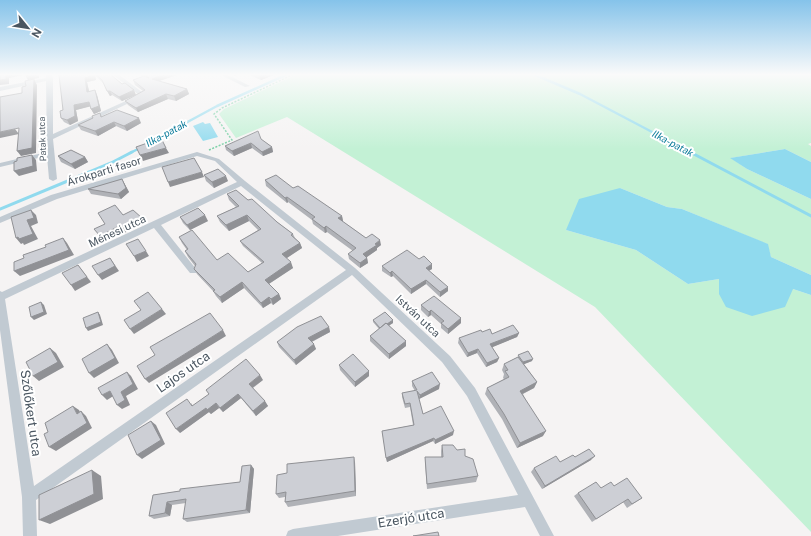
<svg xmlns="http://www.w3.org/2000/svg" width="811" height="536" font-family="'Public Sans',sans-serif">
	<style>
		.green { fill: #c3f1d5 }
		.water { fill: #90daee }
		.lines { fill: none; stroke-linecap: round; stroke-linejoin: round }
		.stream-far1 { stroke: #90daee; stroke-width: 2.5 }
		.stream { stroke: #90daee; stroke-width: 3 }
		.path { stroke: #7ad0a6; stroke-width: 1.5; stroke-dasharray: 2 1.5; stroke-linecap: butt }
		.street { fill: #c1cad2; fill-rule: evenodd }
		.wall { fill: #b0b2b7 }
		.shaded-wall { fill: #909195 }
		.building { fill: #cdcfd5; stroke: #909195 }
		.labels { text-anchor: middle; dominant-baseline: central; stroke-width: 4; stroke-linejoin: round; paint-order: stroke }
		.far-street-label { font-size: 9px; fill: #4a5661; stroke: #fff }
		.far-water-label { font-size: 10px; font-style: italic; fill: #0c7c9b; stroke: #fff }
		.street-label { font-size: 11px; fill: #4a5661; stroke: #fff }
		.near-street-label { font-size: 13px; fill: #4a5661; stroke: #fff }
	</style>
	<rect width="100%" height="100%" fill="#f5f3f3"/>
	<path class="green" d="M 297,74 L 811,74 L 811,143 L 808,144 L 811,146 L 811,162 L 785,149 L 731,158 L 747,169 L 811,199 L 811,275 L 771,257 L 767,244 L 682,209 L 667,207 L 620,188 L 566,230 L 636,250 L 688,284 L 719,279 L 719,294 L 793,289 L 811,295 L 811,532 L 595,307 L 287,117 L 236,138 L 219,114 L 224,109 Z"/>
	<path class="water" d="M 203,122 L 205,124 L 210,123 L 218,137 L 203,141 L 193,126 Z
		M 785,149 L 811,162 L 811,199 L 747,169 L 730,158 Z
		M 620,188 L 667,207 L 682,209 L 768,244 L 771,257 L 811,275 L 811,295 L 793,289 L 785,307 L 752,316 L 726,307 L 719,294 L 719,279 L 688,284 L 636,250 L 566,230 L 579,199 Z"/>
	<g class="lines">
		<path class="stream-far1" d="M 533,74 L 580,94 L 692,153
			M 145,145 L 217,106 L 288,74
			M 130,153 L 140,148"/>
		<path class="stream" d="M 690,152 L 811,216
			M 0,209 L 111,163 L 132,152"/>
		<path class="path" d="M 209,150 L 232,140 L 214,114 L 222,108 L 294,74"/>
		<path class="street" d="M 46,74 L 52,74 L 53,79 L 53,134 L 139,95 L 112,74 L 118,74 L 146,95 L 53,139 L 57,179 L 53,181 L 49,179 L 47,156 L 0,167 L 0,163 L 47,152 L 46,81 L 0,91 L 0,87 L 46,78 Z
			M 219,74 L 226,74 L 250,86 L 245,87 Z
			M 197,152 L 219,159 L 245,181 L 355,268 L 450,356 L 475,388 L 554,536 L 540,536 L 525,507 L 338,536 L 286,536 L 288,531 L 293,529 L 518,495 L 467,396 L 442,362 L 352,275 L 36,500 L 37,536 L 23,536 L 22,497 L 0,330 L 0,291 L 2,292 L 237,182 L 215,161 L 197,156 L 57,199 L 0,223 L 0,217 L 51,195 ZM 241,186 L 346,270 L 34,486 L 5,299 L 154,228 L 190,273 L 196,273 L 198,271 L 196,269 L 161,225 Z"/>
	</g>
	<path class="wall" d="M 65,74 L 110,74 L 122,84 L 136,95 L 122,101 L 112,95 L 110,96 L 104,84 L 95,75 L 96,80 L 87,82 L 89,91 L 97,95 L 101,111 L 94,114 L 91,109 L 90,106 L 76,110 L 78,121 L 70,125 L 64,122 L 61,118 L 63,110 Z
		M 139,74 L 177,74 L 177,75 L 159,81 L 187,89 L 189,94 L 176,101 L 168,99 L 138,112 L 128,105 L 125,101 L 143,91 L 135,85 L 133,80 L 143,77 Z
		M 247,74 L 276,74 L 261,80 Z
		M 100,113 L 102,117 L 141,123 L 127,131 L 116,126 L 98,136 L 81,130 L 78,125 L 93,118 Z
		M 261,139 L 272,147 L 273,152 L 263,156 L 252,148 L 234,156 L 226,150 L 225,146 Z
		M 58,156 L 85,157 L 88,162 L 75,169 L 61,162 Z
		M 204,175 L 228,181 L 214,188 L 206,181 Z
		M 122,179 L 129,192 L 121,199 L 91,194 L 88,189 Z
		M 265,180 L 293,188 L 342,216 L 343,221 L 342,221 L 366,238 L 381,245 L 377,248 L 377,250 L 367,257 L 368,263 L 360,268 L 349,259 L 348,254 L 353,251 L 327,232 L 325,233 L 313,224 L 312,220 L 288,202 L 287,203 L 266,186 Z
		M 227,194 L 248,200 L 277,222 L 293,234 L 295,238 L 300,243 L 302,248 L 286,258 L 293,268 L 269,284 L 279,294 L 281,299 L 273,305 L 271,303 L 263,308 L 244,288 L 222,303 L 216,296 L 213,291 L 197,274 L 194,269 L 195,266 L 188,257 L 185,251 L 187,250 L 182,243 L 179,237 L 217,260 L 248,272 L 262,263 L 243,246 L 240,241 L 258,230 L 249,221 L 229,231 L 220,222 L 217,216 L 236,207 L 229,200 Z
		M 180,217 L 208,221 L 190,230 L 183,223 Z
		M 382,266 L 432,269 L 429,271 L 448,291 L 440,297 L 426,284 L 411,294 L 393,276 L 391,277 L 382,271 Z
		M 421,305 L 461,318 L 461,323 L 448,334 L 441,328 L 441,324 L 431,315 L 428,317 L 421,310 Z
		M 373,320 L 393,320 L 393,323 L 389,325 L 406,346 L 389,359 L 370,341 L 370,336 L 379,329 L 373,322 Z
		M 329,327 L 330,332 L 312,342 L 316,349 L 296,365 L 279,347 L 277,342 Z
		M 482,332 L 492,334 L 519,333 L 517,337 L 492,347 L 499,358 L 497,362 L 486,367 L 477,353 L 467,357 L 458,343 L 459,338 Z
		M 518,355 L 532,361 L 524,364 L 537,382 L 534,388 L 523,394 L 543,436 L 517,448 L 502,419 L 485,394 L 487,388 L 504,379 L 503,378 L 504,374 L 502,370 L 504,364 L 518,357 Z
		M 339,365 L 369,371 L 369,376 L 355,387 L 340,370 Z
		M 263,380 L 253,388 L 268,406 L 256,416 L 241,398 L 223,412 L 219,408 L 211,414 L 209,412 L 180,433 L 191,403 L 193,406 Z
		M 412,381 L 439,389 L 419,399 L 423,414 L 453,435 L 435,444 L 433,441 L 387,462 L 382,431 L 413,425 L 410,407 L 405,408 L 402,397 L 402,393 L 415,391 L 412,386 Z
		M 442,445 L 457,450 L 465,456 L 478,476 L 476,482 L 427,489 L 425,463 L 425,457 L 441,457 L 441,451 Z
		M 575,457 L 591,460 L 542,489 L 531,472 L 534,468 L 560,462 Z
		M 355,462 L 356,496 L 288,507 L 285,502 L 285,497 L 279,498 L 276,494 Z
		M 251,465 L 254,469 L 250,513 L 187,522 L 183,519 L 186,503 L 172,505 L 170,516 L 154,519 L 149,516 L 153,495 L 240,482 Z
		M 614,486 L 642,498 L 627,508 L 623,502 L 592,522 L 574,496 L 578,493 L 601,488 Z"/>
	<path class="shaded-wall" d="M 6,74 L 28,74 L 9,78 L 9,84 L 0,85 L 0,80 Z
		M 29,74 L 39,74 L 39,78 L 28,80 L 25,75 Z
		M 93,74 L 95,75 L 96,80 L 87,82 L 90,96 L 87,92 L 85,78 Z
		M 166,74 L 177,74 L 177,75 L 153,83 L 152,79 Z
		M 234,74 L 239,74 L 234,76 Z
		M 266,74 L 276,74 L 261,80 L 260,76 Z
		M 34,79 L 37,85 L 36,153 L 21,156 L 17,151 Z
		M 187,89 L 189,94 L 176,101 L 174,96 Z
		M 95,90 L 97,95 L 101,111 L 94,114 L 91,109 Z
		M 134,90 L 136,95 L 122,101 L 119,97 Z
		M 107,91 L 110,91 L 112,95 L 110,96 Z
		M 166,94 L 168,99 L 138,112 L 136,108 Z
		M 89,102 L 92,106 L 76,110 L 78,121 L 70,125 L 67,120 L 74,105 Z
		M 139,118 L 141,123 L 127,131 L 124,126 Z
		M 114,122 L 116,126 L 98,136 L 95,131 Z
		M 15,129 L 19,134 L 0,138 L 0,139 L 0,132 Z
		M 251,143 L 252,148 L 234,156 L 232,151 Z
		M 272,147 L 273,152 L 263,156 L 262,152 Z
		M 166,148 L 169,153 L 143,161 L 140,155 Z
		M 32,155 L 36,160 L 37,171 L 19,176 L 14,171 Z
		M 85,157 L 88,162 L 75,169 L 71,164 Z
		M 202,172 L 204,177 L 170,187 L 168,182 Z
		M 226,176 L 228,181 L 214,188 L 212,182 Z
		M 122,179 L 129,192 L 121,199 L 118,194 Z
		M 287,197 L 288,202 L 287,203 L 285,198 Z
		M 31,210 L 36,215 L 38,223 L 31,226 L 38,239 L 24,245 L 23,243 L 21,244 L 16,238 L 27,220 Z
		M 205,215 L 208,221 L 190,230 L 187,225 Z
		M 247,215 L 249,221 L 229,231 L 226,225 Z
		M 342,216 L 343,221 L 339,224 L 338,218 Z
		M 142,218 L 145,223 L 124,233 L 121,228 Z
		M 119,226 L 123,231 L 103,241 L 100,236 Z
		M 326,226 L 327,232 L 325,233 L 324,228 Z
		M 63,238 L 67,243 L 74,255 L 20,276 L 14,271 Z
		M 380,240 L 381,245 L 377,248 L 377,250 L 364,259 L 363,254 L 375,244 Z
		M 300,243 L 302,248 L 284,260 L 282,254 Z
		M 146,251 L 149,256 L 137,262 L 134,256 Z
		M 110,258 L 119,271 L 102,280 L 98,275 Z
		M 367,258 L 368,263 L 360,268 L 360,263 Z
		M 291,262 L 293,268 L 267,285 L 265,280 Z
		M 432,264 L 432,269 L 426,272 L 426,268 Z
		M 78,265 L 91,282 L 75,291 L 71,285 Z
		M 392,271 L 393,276 L 391,277 L 390,273 Z
		M 426,280 L 426,284 L 411,294 L 411,289 Z
		M 242,282 L 244,288 L 222,303 L 220,297 Z
		M 448,287 L 448,291 L 440,297 L 440,292 Z
		M 279,294 L 281,299 L 273,305 L 271,299 Z
		M 269,297 L 271,303 L 263,308 L 261,303 Z
		M 41,302 L 44,305 L 47,314 L 34,320 L 31,317 Z
		M 162,309 L 166,314 L 134,334 L 130,329 Z
		M 431,310 L 431,315 L 428,317 L 429,312 Z
		M 98,312 L 100,315 L 103,325 L 88,331 L 86,328 Z
		M 461,318 L 461,323 L 448,334 L 448,329 Z
		M 393,320 L 393,323 L 381,331 L 381,328 Z
		M 329,327 L 330,332 L 309,343 L 308,338 Z
		M 223,330 L 226,336 L 149,383 L 145,379 Z
		M 519,333 L 517,337 L 488,349 L 490,344 Z
		M 406,341 L 406,346 L 389,359 L 389,354 Z
		M 107,344 L 112,350 L 119,363 L 94,378 L 89,373 Z
		M 314,344 L 316,349 L 296,365 L 294,360 Z
		M 50,348 L 56,353 L 64,367 L 39,381 L 33,376 Z
		M 478,349 L 477,353 L 467,357 L 468,353 Z
		M 499,358 L 497,362 L 486,367 L 487,363 Z
		M 533,359 L 532,361 L 522,365 L 523,362 Z
		M 369,371 L 369,376 L 355,387 L 355,382 Z
		M 127,372 L 131,376 L 138,389 L 126,396 L 130,405 L 122,409 L 117,405 Z
		M 260,375 L 263,380 L 252,388 L 249,384 Z
		M 537,382 L 534,388 L 518,396 L 520,391 Z
		M 440,384 L 439,389 L 419,399 L 420,395 Z
		M 110,391 L 115,395 L 107,400 L 102,395 Z
		M 238,394 L 241,398 L 223,412 L 220,408 Z
		M 265,401 L 268,406 L 256,416 L 253,411 Z
		M 216,403 L 219,408 L 211,414 L 209,412 L 180,433 L 176,429 L 206,408 Z
		M 73,406 L 79,410 L 83,418 L 77,414 Z
		M 81,411 L 86,416 L 92,428 L 56,451 L 49,447 Z
		M 151,421 L 156,425 L 165,444 L 142,459 L 137,455 Z
		M 454,431 L 453,435 L 435,444 L 435,440 Z
		M 546,431 L 543,436 L 517,448 L 520,443 Z
		M 434,438 L 433,441 L 387,462 L 386,458 Z
		M 595,456 L 591,460 L 542,489 L 545,486 Z
		M 354,457 L 355,462 L 356,496 L 355,491 Z
		M 251,465 L 254,469 L 250,513 L 246,510 Z
		M 92,470 L 101,476 L 103,499 L 50,524 L 39,520 Z
		M 167,502 L 172,505 L 170,516 L 165,513 Z"/>
	<path class="building" d="M 0,74 L 6,74 L 6,79 L 0,80 Z
		M 65,74 L 93,74 L 94,75 L 85,78 L 87,92 L 95,90 L 99,106 L 91,109 L 89,102 L 74,105 L 75,116 L 67,120 L 61,118 L 60,111 L 63,110 L 59,75 Z
		M 96,74 L 110,74 L 122,84 L 125,83 L 134,90 L 119,97 L 110,91 L 107,91 L 102,80 Z
		M 144,74 L 166,74 L 152,79 L 187,89 L 174,96 L 166,94 L 136,108 L 125,101 L 145,90 L 133,80 L 144,76 L 149,78 Z
		M 255,74 L 266,74 L 260,76 Z
		M 34,79 L 32,148 L 17,151 L 19,128 L 0,132 L 0,97 L 22,93 L 22,87 L 26,86 L 25,81 Z
		M 117,110 L 139,118 L 124,126 L 114,122 L 95,131 L 78,125 L 93,118 L 92,116 L 100,113 L 101,117 Z
		M 258,131 L 261,139 L 272,147 L 262,152 L 251,143 L 232,151 L 225,146 Z
		M 156,140 L 157,141 L 162,140 L 166,148 L 140,155 L 136,147 Z
		M 71,150 L 85,157 L 71,164 L 58,156 Z
		M 32,155 L 33,166 L 14,171 L 14,162 L 17,161 L 17,158 Z
		M 194,158 L 202,172 L 168,182 L 162,167 Z
		M 218,169 L 226,176 L 212,182 L 204,175 Z
		M 276,175 L 293,188 L 298,186 L 342,216 L 338,218 L 366,238 L 372,234 L 380,240 L 375,244 L 377,245 L 363,254 L 367,258 L 360,263 L 348,254 L 356,248 L 326,226 L 324,228 L 312,219 L 315,217 L 287,197 L 285,198 L 265,180 Z
		M 122,179 L 126,188 L 118,194 L 88,189 Z
		M 236,190 L 248,200 L 252,199 L 277,222 L 293,234 L 291,235 L 300,243 L 282,254 L 291,262 L 265,280 L 279,294 L 271,299 L 269,297 L 261,303 L 242,282 L 220,297 L 213,291 L 215,290 L 194,269 L 196,264 L 185,251 L 188,249 L 179,237 L 192,230 L 217,260 L 228,253 L 248,272 L 264,262 L 240,241 L 261,229 L 247,215 L 226,225 L 217,216 L 239,206 L 227,194 Z
		M 115,205 L 123,215 L 133,210 L 142,218 L 121,228 L 119,226 L 100,236 L 94,229 L 105,224 L 98,213 Z
		M 198,208 L 205,215 L 187,225 L 180,217 Z
		M 31,210 L 34,218 L 27,220 L 33,234 L 19,239 L 18,237 L 16,238 L 11,217 Z
		M 63,238 L 69,250 L 14,271 L 14,262 L 24,258 L 23,255 L 46,247 L 45,245 Z
		M 138,239 L 146,251 L 134,256 L 126,244 Z
		M 407,250 L 419,259 L 424,256 L 432,264 L 426,268 L 448,287 L 440,292 L 426,280 L 411,289 L 392,271 L 390,273 L 382,266 Z
		M 110,258 L 115,266 L 98,275 L 92,266 Z
		M 78,265 L 87,277 L 71,285 L 62,273 Z
		M 148,292 L 162,309 L 130,329 L 124,320 L 141,310 L 134,301 Z
		M 434,296 L 461,318 L 448,329 L 441,323 L 444,321 L 431,310 L 429,312 L 421,305 Z
		M 41,302 L 44,312 L 31,317 L 29,307 Z
		M 98,312 L 101,322 L 86,328 L 83,318 Z
		M 385,312 L 393,320 L 387,324 L 386,323 L 380,328 L 373,320 Z
		M 210,313 L 223,330 L 145,379 L 137,366 L 155,355 L 150,347 Z
		M 321,316 L 329,327 L 308,338 L 314,344 L 294,360 L 277,342 L 297,327 Z
		M 386,323 L 406,341 L 389,354 L 370,336 Z
		M 513,325 L 519,333 L 490,344 L 499,358 L 487,363 L 478,349 L 468,353 L 459,338 L 481,330 L 482,332 L 490,329 L 492,334 Z
		M 107,344 L 115,358 L 89,373 L 82,359 Z
		M 50,348 L 58,362 L 33,376 L 26,362 Z
		M 528,351 L 533,359 L 523,362 L 518,355 Z
		M 353,354 L 369,371 L 355,382 L 339,365 Z
		M 518,357 L 537,382 L 520,391 L 546,431 L 520,443 L 504,414 L 487,388 L 509,377 L 505,371 L 508,370 L 504,364 Z
		M 246,359 L 260,375 L 249,384 L 265,401 L 253,411 L 238,394 L 220,408 L 216,403 L 207,410 L 206,408 L 176,429 L 166,413 L 187,399 L 192,406 L 209,394 L 206,390 Z
		M 127,372 L 133,384 L 121,392 L 125,400 L 117,405 L 110,391 L 102,395 L 98,388 Z
		M 432,372 L 440,384 L 420,395 L 417,391 L 423,414 L 441,406 L 454,431 L 435,440 L 434,438 L 386,458 L 382,431 L 414,425 L 410,403 L 405,404 L 402,393 L 417,390 L 412,381 Z
		M 73,406 L 77,414 L 81,411 L 87,423 L 49,447 L 44,434 L 48,432 L 45,423 Z
		M 151,421 L 161,440 L 137,455 L 128,435 Z
		M 442,445 L 453,445 L 457,450 L 465,449 L 465,456 L 473,459 L 478,476 L 427,484 L 425,457 L 443,457 Z
		M 589,449 L 595,456 L 545,486 L 534,468 L 556,456 L 560,462 L 573,455 L 575,457 Z
		M 354,457 L 355,491 L 285,502 L 286,492 L 276,494 L 277,475 L 287,473 L 287,464 Z
		M 251,465 L 246,510 L 183,519 L 186,499 L 167,502 L 165,513 L 149,516 L 153,495 L 180,491 L 180,489 L 240,482 L 242,466 Z
		M 92,470 L 94,494 L 39,520 L 39,495 Z
		M 627,478 L 642,498 L 632,504 L 628,499 L 596,519 L 578,493 L 596,482 L 601,488 L 611,482 L 614,486 Z
		M 438,532 L 439,536 L 413,536 Z"/>
	<linearGradient id="sky" x2="0" y2="1"><stop stop-color="#85c3ea"/><stop offset="0.5" stop-color="#fafafa"/><stop offset="1" stop-color="#fafafa" stop-opacity="0"/></linearGradient>
	<rect width="811" height="149" fill="url(#sky)"/>
	<g class="labels">
		<g class="far-street-label">
			<text transform="translate(42 139) rotate(-92)">Patak utca</text>
		</g>
		<g class="far-water-label">
			<text transform="translate(166 133) rotate(-28)">Ilka-patak</text>
			<text transform="translate(673 143) rotate(28)">Ilka-patak</text>
		</g>
		<g class="street-label">
			<text transform="translate(104 171) rotate(-17)">Árokparti fasor</text>
			<text transform="translate(117 231) rotate(-25)">Ménesi utca</text>
			<text transform="translate(418 316) rotate(43)">István utca</text>
		</g>
		<g class="near-street-label">
			<text transform="translate(183 372) rotate(-35)">Lajos utca</text>
			<text transform="translate(31 413) rotate(82)">Szőlőkert utca</text>
			<text transform="translate(411 518) rotate(-9)">Ezerjó utca</text>
		</g>
	</g>
	<g transform="translate(28 28) rotate(120)" stroke="#ffffff" stroke-width="3" paint-order="stroke">
	<path d="M0-3L7 15L0 10L-7 15Z" fill="#4a5661"/>
	<text y="-6" font-size="11" font-weight="bold" text-anchor="middle" fill="#4a5661">N</text>
	</g>
</svg>
